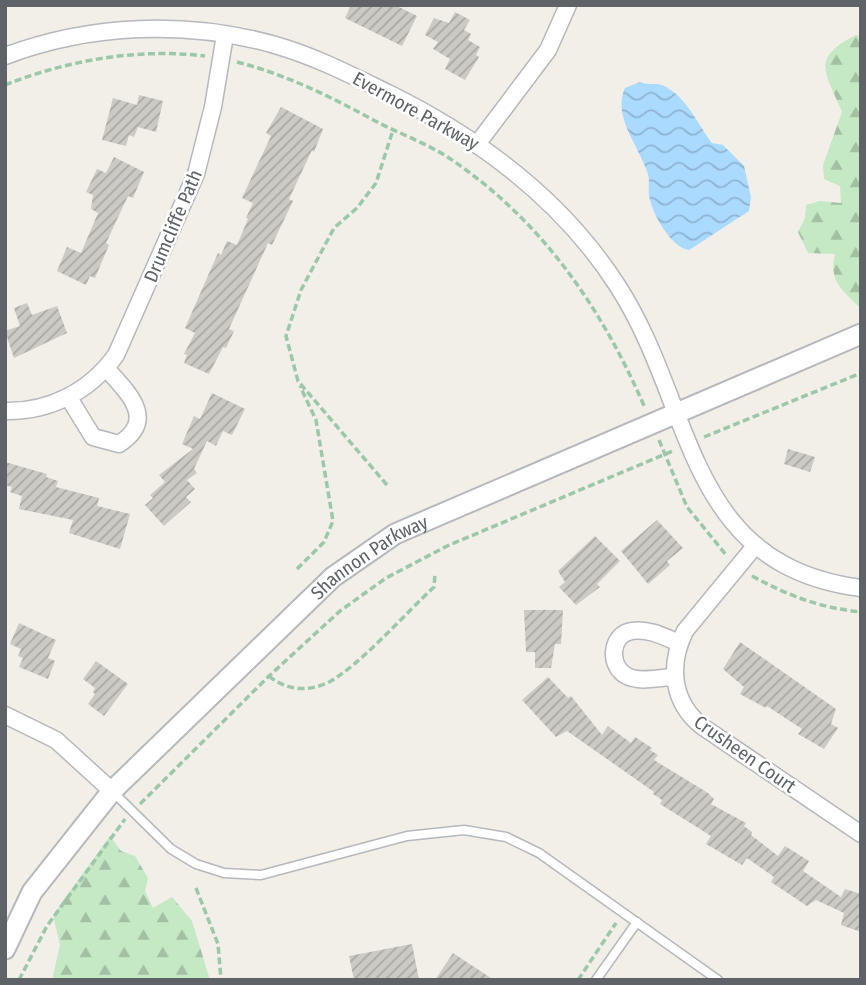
<svg xmlns="http://www.w3.org/2000/svg" width="866" height="985" font-family="'Fira Sans Condensed',sans-serif">
	<style>
		.forest { fill: url(#forest-firs) }
		.water { fill: url(#water-waves) }
		.building { fill: url(#building-hatch) }
		.lines { fill: none; stroke-linecap: round; stroke-linejoin: round }
		.service-casing { stroke: #b5b8bc; stroke-width: 11 }
		.minor-casing { stroke: #b5b8bc; stroke-width: 19 }
		.tertiary-casing { stroke: #b5b8bc; stroke-width: 23 }
		.path { stroke: #9cc7a9; stroke-width: 3.5; stroke-dasharray: 7 3.5; stroke-linecap: butt }
		.service { stroke: #fff; stroke-width: 8 }
		.minor { stroke: #fff; stroke-width: 16 }
		.tertiary { stroke: #fff; stroke-width: 19 }
		.labels { text-anchor: middle; dominant-baseline: central; stroke-width: 5; stroke-linejoin: round; paint-order: stroke }
		.street-label { font-size: 19px; fill: #5f6368; stroke: #fff }
	</style>
	<defs>
		<pattern id="forest-firs" width="22" height="20" patternUnits="userSpaceOnUse" patternTransform="scale(1.75)"><rect width="22" height="20" fill="#c5e8c5"/><path d="M5 1l3.5 6h-7zM16 11l3.5 6h-7z" fill="#a3c0a4"/></pattern>
		<pattern id="water-waves" width="16" height="10" patternUnits="userSpaceOnUse" patternTransform="scale(1.75)"><rect width="16" height="10" fill="#aadaff"/><path d="M0 5q4-4 8 0t8 0" fill="none" stroke="#8eb4d2"/></pattern>
		<pattern id="building-hatch" width="6" height="6" patternUnits="userSpaceOnUse" patternTransform="scale(1.75)"><rect width="6" height="6" fill="#cccac5"/><path d="M-1 1l2-2M0 6l6-6M5 7l2-2" fill="none" stroke="#a9a8a4"/></pattern>
	</defs>
	<rect width="100%" height="100%" fill="#f1efe8"/>
	<path class="forest" d="M 856,35 L 861,37 L 861,305 L 858,306 C 840,288 829,280 835,254 L 808,253 L 798,232 L 805,218 L 806,205 L 820,201 L 841,203 L 840,186 L 824,179 L 823,165 L 842,112 C 826,72 809,59 856,35 Z
		M 110,836 L 121,851 L 135,856 L 148,878 L 145,891 L 153,908 L 172,897 L 192,921 L 210,980 L 52,980 L 60,945 L 53,915 Z"/>
	<path class="water" d="M 640,82 C 647,85 656,83 662,85 C 686,95 698,125 712,143 L 723,145 L 744,166 L 751,197 L 749,211 L 689,250 C 671,248 651,212 649,195 C 648,188 650,181 648,174 C 639,146 612,116 625,88 Z"/>
	<path class="building" d="M 351,5 L 395,5 L 417,16 L 402,46 L 345,18 Z
		M 455,12 L 470,20 L 464,30 L 471,34 L 468,40 L 480,47 L 476,55 L 479,57 L 465,80 L 445,69 L 450,59 L 433,49 L 438,42 L 425,35 L 434,18 L 449,23 Z
		M 139,95 L 163,101 L 156,132 L 138,127 L 134,137 L 129,135 L 126,146 L 102,140 L 113,98 L 137,105 Z
		M 281,107 L 323,129 L 314,152 L 312,150 L 289,199 L 293,201 L 272,245 L 268,243 L 229,329 L 234,331 L 226,348 L 223,347 L 209,374 L 184,363 L 187,355 L 184,354 L 195,333 L 185,328 L 218,253 L 221,255 L 227,241 L 237,245 L 248,219 L 246,218 L 253,203 L 242,198 L 271,136 L 266,133 Z
		M 114,157 L 144,172 L 133,198 L 128,196 L 106,243 L 109,245 L 95,278 L 90,276 L 86,285 L 57,271 L 67,247 L 81,253 L 98,213 L 91,209 L 93,195 L 86,192 L 97,169 L 106,173 Z
		M 27,303 L 32,315 L 57,306 L 67,333 L 14,358 L 5,331 L 20,326 L 14,308 Z
		M 212,393 L 245,409 L 232,435 L 223,431 L 216,446 L 207,441 L 194,469 L 197,473 L 187,480 L 195,489 L 186,497 L 191,502 L 164,526 L 145,505 L 153,498 L 150,495 L 165,482 L 159,475 L 193,449 L 182,444 L 194,416 L 200,419 Z
		M 788,449 L 815,457 L 810,472 L 784,464 Z
		M 5,462 L 47,474 L 46,477 L 58,481 L 56,487 L 99,498 L 97,506 L 130,514 L 120,549 L 69,533 L 73,520 L 19,509 L 22,496 L 10,492 L 12,487 L 5,485 Z
		M 657,520 L 683,548 L 667,561 L 670,565 L 648,584 L 621,551 Z
		M 595,536 L 620,561 L 597,584 L 600,587 L 576,605 L 559,587 L 565,582 L 558,571 Z
		M 524,610 L 563,610 L 561,644 L 555,644 L 551,668 L 535,668 L 535,652 L 526,652 Z
		M 19,623 L 56,640 L 48,658 L 55,661 L 48,679 L 19,667 L 23,658 L 18,656 L 21,649 L 10,644 Z
		M 740,642 L 836,709 L 831,724 L 838,728 L 824,749 L 798,734 L 802,729 L 767,706 L 766,708 L 740,694 L 744,687 L 723,669 Z
		M 96,661 L 128,684 L 104,716 L 88,704 L 95,694 L 93,692 L 95,688 L 83,679 Z
		M 548,677 L 568,698 L 571,696 L 602,735 L 608,726 L 631,743 L 635,737 L 652,748 L 650,750 L 658,755 L 654,760 L 708,793 L 714,799 L 711,804 L 746,823 L 744,826 L 752,832 L 751,835 L 778,856 L 785,846 L 809,861 L 803,871 L 841,897 L 845,889 L 861,894 L 861,932 L 841,925 L 844,913 L 816,900 L 807,906 L 771,882 L 774,877 L 747,858 L 742,865 L 706,844 L 711,836 L 660,804 L 662,800 L 653,794 L 654,792 L 567,731 L 556,737 L 522,700 Z
		M 412,944 L 419,980 L 354,980 L 349,956 Z
		M 453,953 L 494,980 L 435,980 Z"/>
	<g class="lines">
		<g class="service-casing">
			<path id="service" d="M 112,791 L 171,849 L 196,864 L 224,873 L 261,875 L 407,836 L 464,830 L 506,837 L 539,853 L 718,980
				M 596,980 L 637,922"/>
		</g>
		<g class="minor-casing">
			<path id="minor" d="M 5,56 C 90,24 187,20 275,45 C 314,56 351,75 388,93 C 479,138 561,198 617,285 C 696,406 683,565 861,588
				M 478,143 L 548,50 L 568,5
				M 69,398 L 93,437 L 119,444 C 158,419 127,392 106,368
				M 5,411 C 50,412 90,391 116,355 L 196,174 L 213,107 L 225,35
				M 755,546 L 685,631 C 668,666 672,703 703,727 L 861,834
				M 675,677 C 661,677 640,683 627,676 C 608,667 610,634 632,631 C 648,628 665,637 679,643
				M 5,715 L 56,740 L 112,791"/>
		</g>
		<g class="tertiary-casing">
			<g id="tertiary">
				<path id="s1" d="M 5,949 L 32,892 L 112,791 L 333,577 L 395,534 L 861,334"/>
			</g>
		</g>
		<path class="path" d="M 237,62 C 288,75 333,98 379,123 C 401,134 425,143 446,156 C 540,218 601,306 645,408
			M 5,85 C 68,60 138,48 205,56
			M 704,437 L 861,373
			M 659,440 L 687,507 L 727,556
			M 387,485 L 298,381 L 286,336 L 301,290 L 334,228 L 357,208 L 376,183 L 393,130
			M 297,569 L 324,542 L 333,521 L 316,420 L 300,386
			M 752,576 C 787,595 820,608 861,612
			M 269,676 C 287,691 309,692 329,682 C 358,667 408,611 434,587 L 435,574
			M 140,804 L 269,676 L 340,611 L 386,578 L 447,546 L 675,450
			M 196,888 L 218,944 L 221,980
			M 19,980 L 47,926 L 125,819
			M 578,980 L 616,923"/>
		<use href="#service" class="service"/>
		<use href="#minor" class="minor"/>
		<use href="#tertiary" class="tertiary"/>
	</g>
	<g class="labels">
		<g class="street-label">
			<text transform="translate(416 111) rotate(29)">Evermore Parkway</text>
			<text transform="translate(173 226) rotate(-67)">Drumcliffe Path</text>
			<text stroke="none"><textPath href="#s1" startOffset="541">Shannon Parkway</textPath></text>
			<text transform="translate(745 754) rotate(35)">Crusheen Court</text>
		</g>
	</g>
	<rect width="866" height="985" fill="none" stroke="#5f6368" stroke-width="14"/>
</svg>
